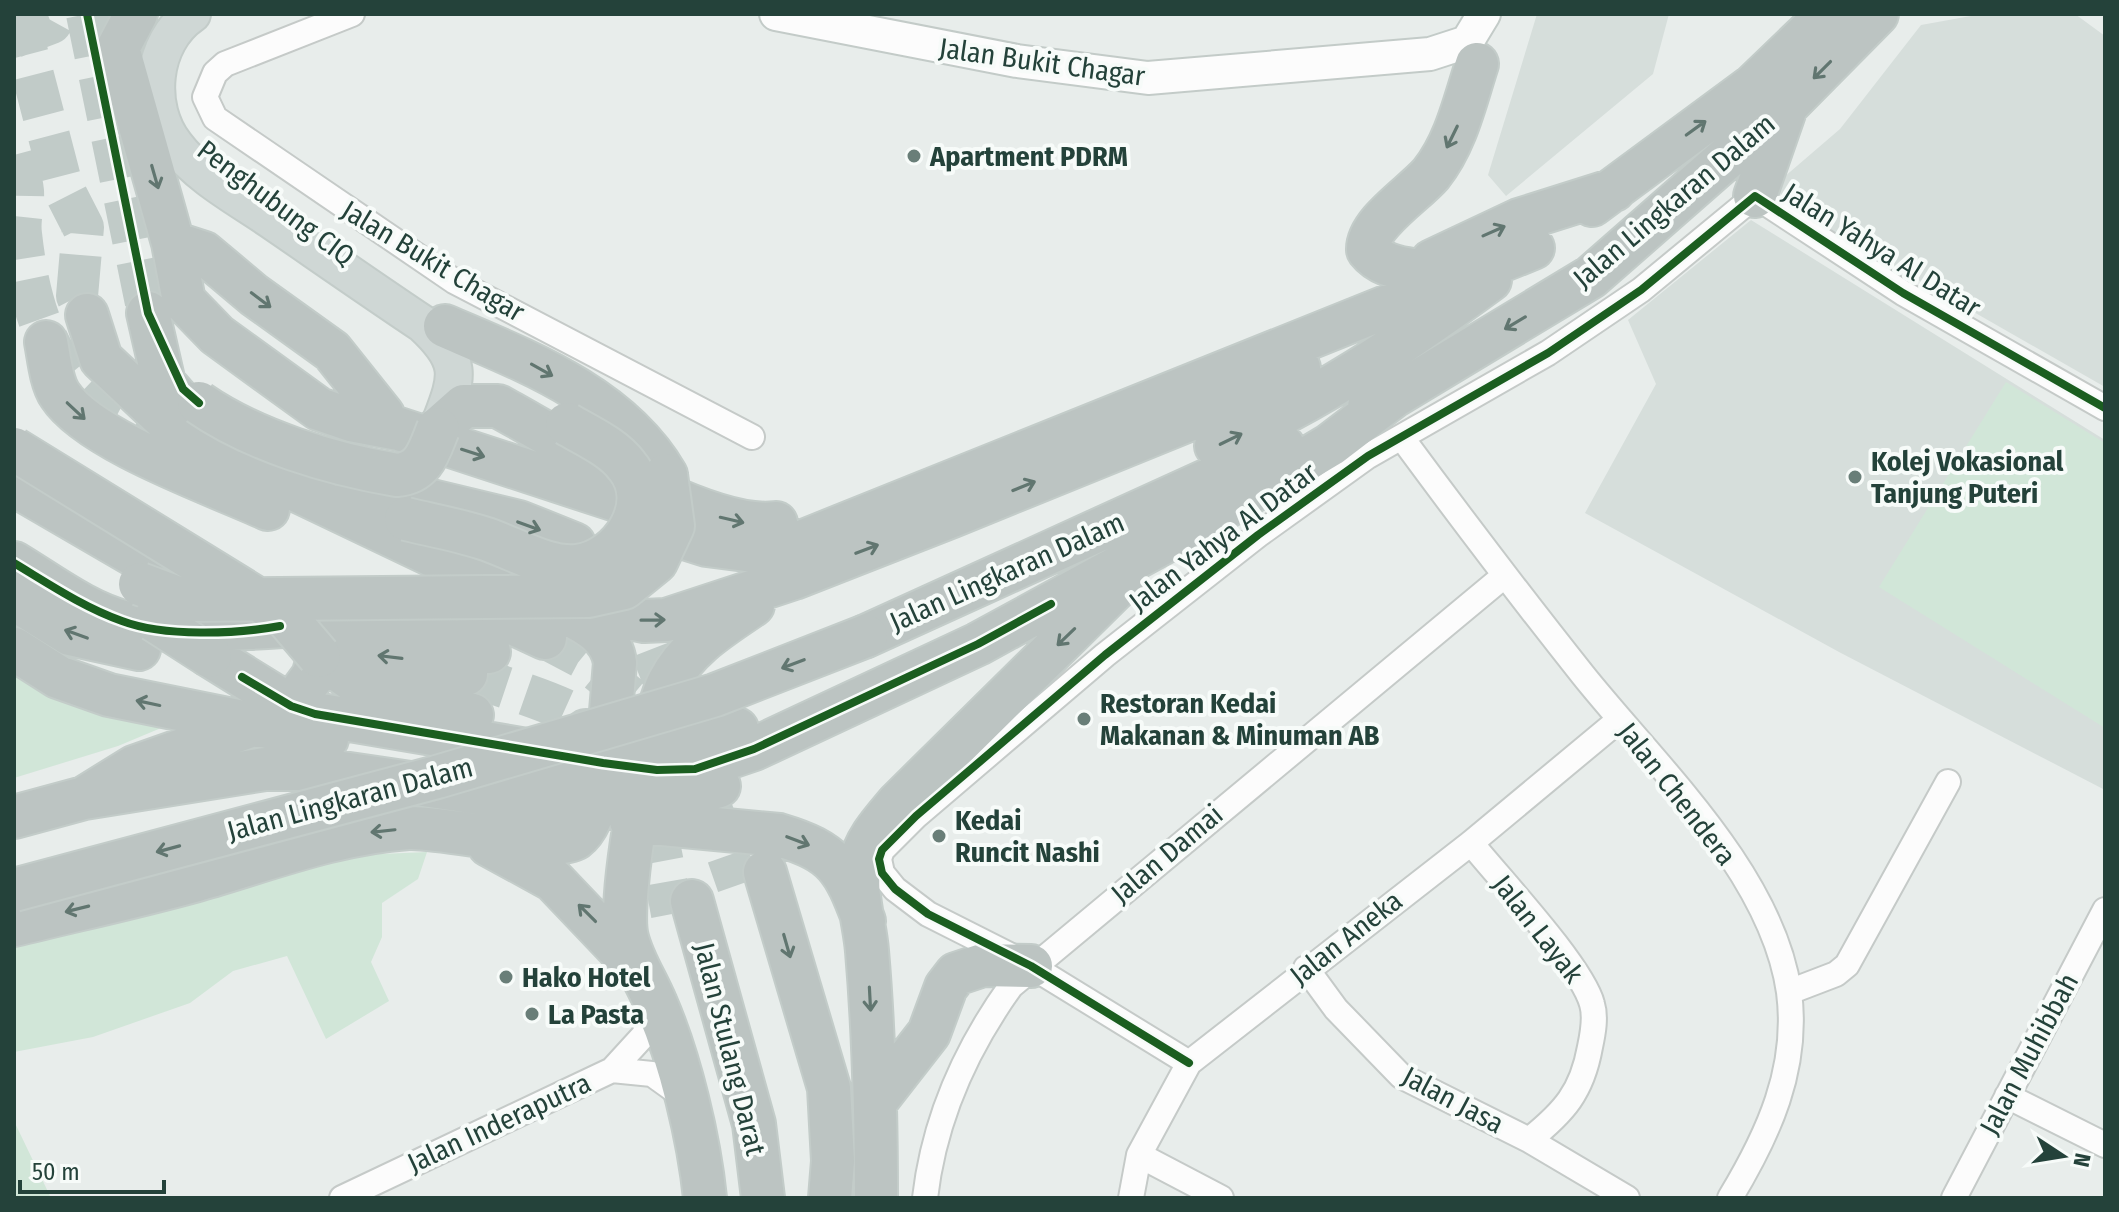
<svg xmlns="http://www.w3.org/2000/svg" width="2119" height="1212" font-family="'Fira Sans Condensed',sans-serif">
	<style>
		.built { fill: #d6dedb }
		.green { fill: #d1e6d8 }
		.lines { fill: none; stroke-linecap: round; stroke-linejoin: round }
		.highway-tunnel { stroke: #c1cbc8; stroke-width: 42; stroke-dasharray: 42 21; stroke-linecap: butt }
		.street-casing { stroke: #c5cac8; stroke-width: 28 }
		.secondary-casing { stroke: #c3cbc8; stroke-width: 36 }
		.primary-casing { stroke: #c3ccc9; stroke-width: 40 }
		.highway-casing { stroke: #c3ccc9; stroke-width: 46 }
		.street { stroke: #fcfcfc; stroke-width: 24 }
		.secondary { stroke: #fcfcfc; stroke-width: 32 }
		.primary { stroke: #cfd7d5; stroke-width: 36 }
		.highway { stroke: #bcc4c2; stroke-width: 42 }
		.highway-bridge-casing { stroke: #c3ccc9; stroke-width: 46; stroke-linecap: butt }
		.highway-bridge { stroke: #bcc4c2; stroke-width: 42 }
		.cycleway-casing { stroke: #f7fbf9; stroke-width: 13 }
		.cycleway { stroke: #1b5e20; stroke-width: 8 }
		.oneway { stroke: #617670 }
		.poi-dot { fill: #697e78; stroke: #f7fbf9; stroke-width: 3 }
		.labels { text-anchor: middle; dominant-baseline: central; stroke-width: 8; stroke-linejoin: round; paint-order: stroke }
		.street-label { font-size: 28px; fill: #24423a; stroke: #f7fbf9 }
		.poi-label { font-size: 28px; font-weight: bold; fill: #24423a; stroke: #f7fbf9; text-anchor: start }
	</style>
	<rect width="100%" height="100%" fill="#e8edeb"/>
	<path class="built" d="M 1537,14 L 1669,14 L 1653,74 L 1506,196 L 1488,175 Z
		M 1982,14 L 2075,14 L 2105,36 L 2105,387 L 1785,204 L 1776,184 L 1840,129 L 1921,25 Z
		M 1751,220 L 2105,440 L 2105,790 L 1839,652 L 1585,513 L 1656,384 L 1628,320 Z"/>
	<path class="green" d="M 2006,382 L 2105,443 L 2105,728 L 1879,587 Z
		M 14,667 L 173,723 L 118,746 L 14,778 Z
		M 427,852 L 418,879 L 382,903 L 382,937 L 371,962 L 389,1001 L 326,1039 L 287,956 L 233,971 L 190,1003 L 93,1037 L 14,1052 L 14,940 L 334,856 Z
		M 14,1121 L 51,1198 L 14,1198 Z"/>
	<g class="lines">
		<path class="highway-tunnel" d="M 17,14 L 62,186 L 83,227 L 77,296 L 87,315
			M 87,14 L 148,313
			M 14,37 L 51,23 L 56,14
			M 14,155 C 17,166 22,179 23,191 C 24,205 19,219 21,234 C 29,306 49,379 118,415 C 137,425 162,429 183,436
			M 620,595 L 645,632 L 677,715
			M 545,638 L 581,657 L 638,704
			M 466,674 C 502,687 542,698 576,715 C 652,754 658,840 672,914
			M 707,796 L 738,885"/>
		<g class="street-casing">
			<path id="street" d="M 352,14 L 225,64 L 215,73 L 205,97 L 215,118 L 454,281 L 752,437
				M 1402,438 C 1461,518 1521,597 1583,675 C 1655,765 1772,873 1789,992 C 1799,1069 1768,1135 1730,1198
				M 1471,843 C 1499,878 1582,966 1592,1004 C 1596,1017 1593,1033 1590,1047 C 1582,1092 1564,1112 1529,1140
				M 1306,968 L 1336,1009 L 1401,1076 L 1529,1140 L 1627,1198
				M 1789,992 L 1836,974 L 1847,965 L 1948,782
				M 1189,1063 L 1031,966 L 928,914 L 895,889 L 882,873 L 879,859 L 882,850 L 916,816 L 1105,655 L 1258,535 L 1368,456 L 1548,353 L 1641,290 L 1755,196 L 1903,293 L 2105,408
				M 612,1070 L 652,1074 L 684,1097
				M 2007,1096 L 2105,1145
				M 1139,1155 L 1221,1198
				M 342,1198 L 612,1070 L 644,1035 L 656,1003
				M 925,1198 C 934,1120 965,1050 1011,986 L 1504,576
				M 1131,1198 L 1139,1155 L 1189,1063 L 1471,843 L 1619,720
				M 1954,1198 L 2105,910"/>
		</g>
		<g class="secondary-casing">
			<path id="secondary" d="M 776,14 L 1017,61 L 1148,78 L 1430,54 L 1467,42 L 1484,14"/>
		</g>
		<g class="primary-casing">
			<path id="primary" d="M 192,14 C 151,42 145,107 175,145 C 199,177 239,198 271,220 C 322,255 372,290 423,324 C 466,364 457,378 438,429"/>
		</g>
		<g class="highway-casing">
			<path id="highway" d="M 136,14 L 118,48 L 173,243 L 184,301 L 217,335 L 319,409 L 351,420 L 399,429 L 619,501 L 688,539 L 707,545 L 746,550 L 804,541 L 1533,248
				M 1755,196 L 1785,110
				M 1592,205 L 1753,86 L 1828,14
				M 173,243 L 204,253 L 254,295 L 332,351 L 383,415
				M 1432,261 L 1519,220 L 1614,190
				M 1413,270 C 1396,268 1379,264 1368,250 C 1367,223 1414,194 1431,174 C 1456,143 1465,101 1477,64
				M 148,313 L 164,383 L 191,414
				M 87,315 L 101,359 L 183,436 L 451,564 L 616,615 L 644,621 L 666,620 L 794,578 L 952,516 L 1213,410 L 1299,368
				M 445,326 C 526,361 620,396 666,475
				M 46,342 C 49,357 51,382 60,395 C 90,441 216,485 268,509
				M 1369,407 L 1394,396 L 1591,277 L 1787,105 L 1877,14
				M 438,429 L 464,406 L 498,406 C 562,441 707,532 776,523
				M 1216,446 C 1315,402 1403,344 1490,280
				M 357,483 L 519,522 L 574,544
				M 14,485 L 205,596
				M 14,563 C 49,584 86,613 127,623 C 179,637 232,628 285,626 C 355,623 423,628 489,652
				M 452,595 L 545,638
				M 14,599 L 70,634 L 139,649
				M 866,636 L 1283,446
				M 14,649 L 58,677 L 109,695 L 327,739
				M 329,654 L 417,661 L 466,674
				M 210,656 L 291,706 L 315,714 L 603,763 L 657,770 L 695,769 L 754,749 L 978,644 L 1199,523 L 1330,445 L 1394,396
				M 586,731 C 641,738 683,747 737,729
				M 518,777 C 591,792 645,811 719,786
				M 84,798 L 134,767 L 253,725 L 291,706 L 313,676 L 319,656 L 354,681 L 472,715
				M 14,817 L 84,798 L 265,769 L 315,769 L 478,793 L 553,810
				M 631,821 L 779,835 C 836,852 844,868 864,921
				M 489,845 L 553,880 L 633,964
				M 765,872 L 829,1088 L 833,1161 L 830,1198
				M 692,901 L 754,1124 L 763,1198
				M 14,925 C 75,910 136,897 197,880 C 267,860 335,833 408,828 C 445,826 552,854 576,838 C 608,815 611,702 615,663 C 612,635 586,623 563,611
				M 876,1101 L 929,1033 L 946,987 L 956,974 L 983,965 L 1031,966
				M 705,1198 C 699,1139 680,1059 656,1004 C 647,982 633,962 627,938 C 617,901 650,718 669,682 C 687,647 721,627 753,605
				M 876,1198 C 876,1116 874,1033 867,951 C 865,924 854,892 860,865 C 865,840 882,822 898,803 L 1123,581"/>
		</g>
		<use href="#street" class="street"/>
		<use href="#secondary" class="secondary"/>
		<use href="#primary" class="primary"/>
		<use href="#highway" class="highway"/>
		<g class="highway-bridge-casing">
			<path id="highway-bridge" d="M 199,403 C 254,441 331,464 397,475 C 424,473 429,451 438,429
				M 14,449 L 285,616 L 319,656
				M 406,519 C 431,525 458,530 483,538 C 512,547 546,569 577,566 C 621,561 658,504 627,466 C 613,447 587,436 567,424
				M 140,584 L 183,600 L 588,596 L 624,588 L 656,562 L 673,526 L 666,475
				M 154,620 L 210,656
				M 14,890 L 437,777 L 715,695 L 866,636"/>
		</g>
		<use href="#highway-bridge" class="highway-bridge"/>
		<g class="cycleway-casing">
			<path id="cycleway" d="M 87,14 L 148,313 L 183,389 L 199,403
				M 14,563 C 49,584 83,607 122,621 C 164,637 237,634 280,626
				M 242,677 L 291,706 L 315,714 L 603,763 L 657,770 L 695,769 L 754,749 L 978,644 L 1051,604
				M 1189,1063 L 1031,966 L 928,914 L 895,889 L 882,873 L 879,859 L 882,850 L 916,816 L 1105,655 L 1258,535 L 1368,456 L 1548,353 L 1641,290 L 1755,196 L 1903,293 L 2105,408"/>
		</g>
		<use href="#cycleway" class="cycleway"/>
	</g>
	<defs><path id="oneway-shaft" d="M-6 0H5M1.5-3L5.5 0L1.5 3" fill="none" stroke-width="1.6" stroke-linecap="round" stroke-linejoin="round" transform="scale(2)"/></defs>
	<g class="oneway">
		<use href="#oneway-shaft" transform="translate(1822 70) rotate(135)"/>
		<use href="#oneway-shaft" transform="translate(1696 128) rotate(-36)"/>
		<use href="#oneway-shaft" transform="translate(1452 137) rotate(116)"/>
		<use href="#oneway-shaft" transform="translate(155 177) rotate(74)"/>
		<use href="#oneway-shaft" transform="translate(1494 231) rotate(-24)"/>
		<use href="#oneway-shaft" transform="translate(261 300) rotate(37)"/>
		<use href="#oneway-shaft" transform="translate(1515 323) rotate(149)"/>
		<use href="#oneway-shaft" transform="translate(542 370) rotate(29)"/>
		<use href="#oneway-shaft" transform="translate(76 411) rotate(43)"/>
		<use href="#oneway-shaft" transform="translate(1231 439) rotate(-26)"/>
		<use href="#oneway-shaft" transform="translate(473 453) rotate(18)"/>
		<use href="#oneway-shaft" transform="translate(1024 486) rotate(-22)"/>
		<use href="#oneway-shaft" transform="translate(732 520) rotate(13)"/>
		<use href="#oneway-shaft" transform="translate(529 526) rotate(20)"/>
		<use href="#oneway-shaft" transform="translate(867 549) rotate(-21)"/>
		<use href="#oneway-shaft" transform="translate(653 620) rotate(-1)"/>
		<use href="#oneway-shaft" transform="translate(76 634) rotate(-160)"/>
		<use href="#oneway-shaft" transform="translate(1066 637) rotate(136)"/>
		<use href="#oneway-shaft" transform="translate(390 657) rotate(-173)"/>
		<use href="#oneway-shaft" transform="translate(793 664) rotate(159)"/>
		<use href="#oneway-shaft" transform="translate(148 703) rotate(-168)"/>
		<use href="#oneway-shaft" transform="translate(383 831) rotate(174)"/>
		<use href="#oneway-shaft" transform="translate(798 841) rotate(21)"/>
		<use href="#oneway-shaft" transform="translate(168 849) rotate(165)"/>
		<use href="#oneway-shaft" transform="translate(77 909) rotate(166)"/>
		<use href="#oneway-shaft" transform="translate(587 913) rotate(-135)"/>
		<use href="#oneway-shaft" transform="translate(787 946) rotate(74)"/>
		<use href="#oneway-shaft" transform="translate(870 999) rotate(87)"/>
	</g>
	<g class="poi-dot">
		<circle cx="914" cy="156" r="8"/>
		<circle cx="1855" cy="477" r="8"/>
		<circle cx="1084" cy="719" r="8"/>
		<circle cx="939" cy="836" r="8"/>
		<circle cx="506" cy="977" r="8"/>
		<circle cx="532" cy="1014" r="8"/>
	</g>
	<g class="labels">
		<g class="street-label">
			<text transform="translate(1042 62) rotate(8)">Jalan Bukit Chagar</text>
			<text transform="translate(1674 201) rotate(-40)">Jalan Lingkaran Dalam</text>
			<text transform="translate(276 203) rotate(37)">Penghubung CIQ</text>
			<text transform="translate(1882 250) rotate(32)">Jalan Yahya Al Datar</text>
			<text transform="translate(433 261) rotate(31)">Jalan Bukit Chagar</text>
			<text transform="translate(1223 537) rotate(-37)">Jalan Yahya Al Datar</text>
			<text transform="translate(1007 572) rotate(-24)">Jalan Lingkaran Dalam</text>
			<text transform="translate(1677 794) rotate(52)">Jalan Chendera</text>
			<text transform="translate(350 799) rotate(-15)">Jalan Lingkaran Dalam</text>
			<text transform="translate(1167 854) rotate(-40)">Jalan Damai</text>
			<text transform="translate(1538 929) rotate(52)">Jalan Layak</text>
			<text transform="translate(1346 938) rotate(-38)">Jalan Aneka</text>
			<text transform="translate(730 1049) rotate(76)">Jalan Stulang Darat</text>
			<text transform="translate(2029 1054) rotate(-62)">Jalan Muhibbah</text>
			<text transform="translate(1453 1100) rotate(28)">Jalan Jasa</text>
			<text transform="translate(499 1123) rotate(-25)">Jalan Inderaputra</text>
		</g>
		<g class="poi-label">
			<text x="930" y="156">Apartment PDRM</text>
			<text x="1871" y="461">Kolej Vokasional<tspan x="1871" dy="32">Tanjung Puteri</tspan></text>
			<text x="1100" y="703">Restoran Kedai<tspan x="1100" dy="32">Makanan &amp; Minuman AB</tspan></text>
			<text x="955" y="820">Kedai<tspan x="955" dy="32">Runcit Nashi</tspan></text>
			<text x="522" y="977">Hako Hotel</text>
			<text x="548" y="1014">La Pasta</text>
		</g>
	</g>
	<rect width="2119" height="1212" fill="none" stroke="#24423a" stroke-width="32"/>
	<g transform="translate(2063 1156) rotate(102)" stroke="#f7fbf9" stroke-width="6" paint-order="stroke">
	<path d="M0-6L14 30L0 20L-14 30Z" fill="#24423a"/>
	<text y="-12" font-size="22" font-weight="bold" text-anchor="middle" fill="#24423a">N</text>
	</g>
	<path d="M20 1180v12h144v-12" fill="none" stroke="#24423a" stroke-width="4"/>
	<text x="32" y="1180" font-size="24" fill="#24423a" stroke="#f7fbf9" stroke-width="6" paint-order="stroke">50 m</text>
</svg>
